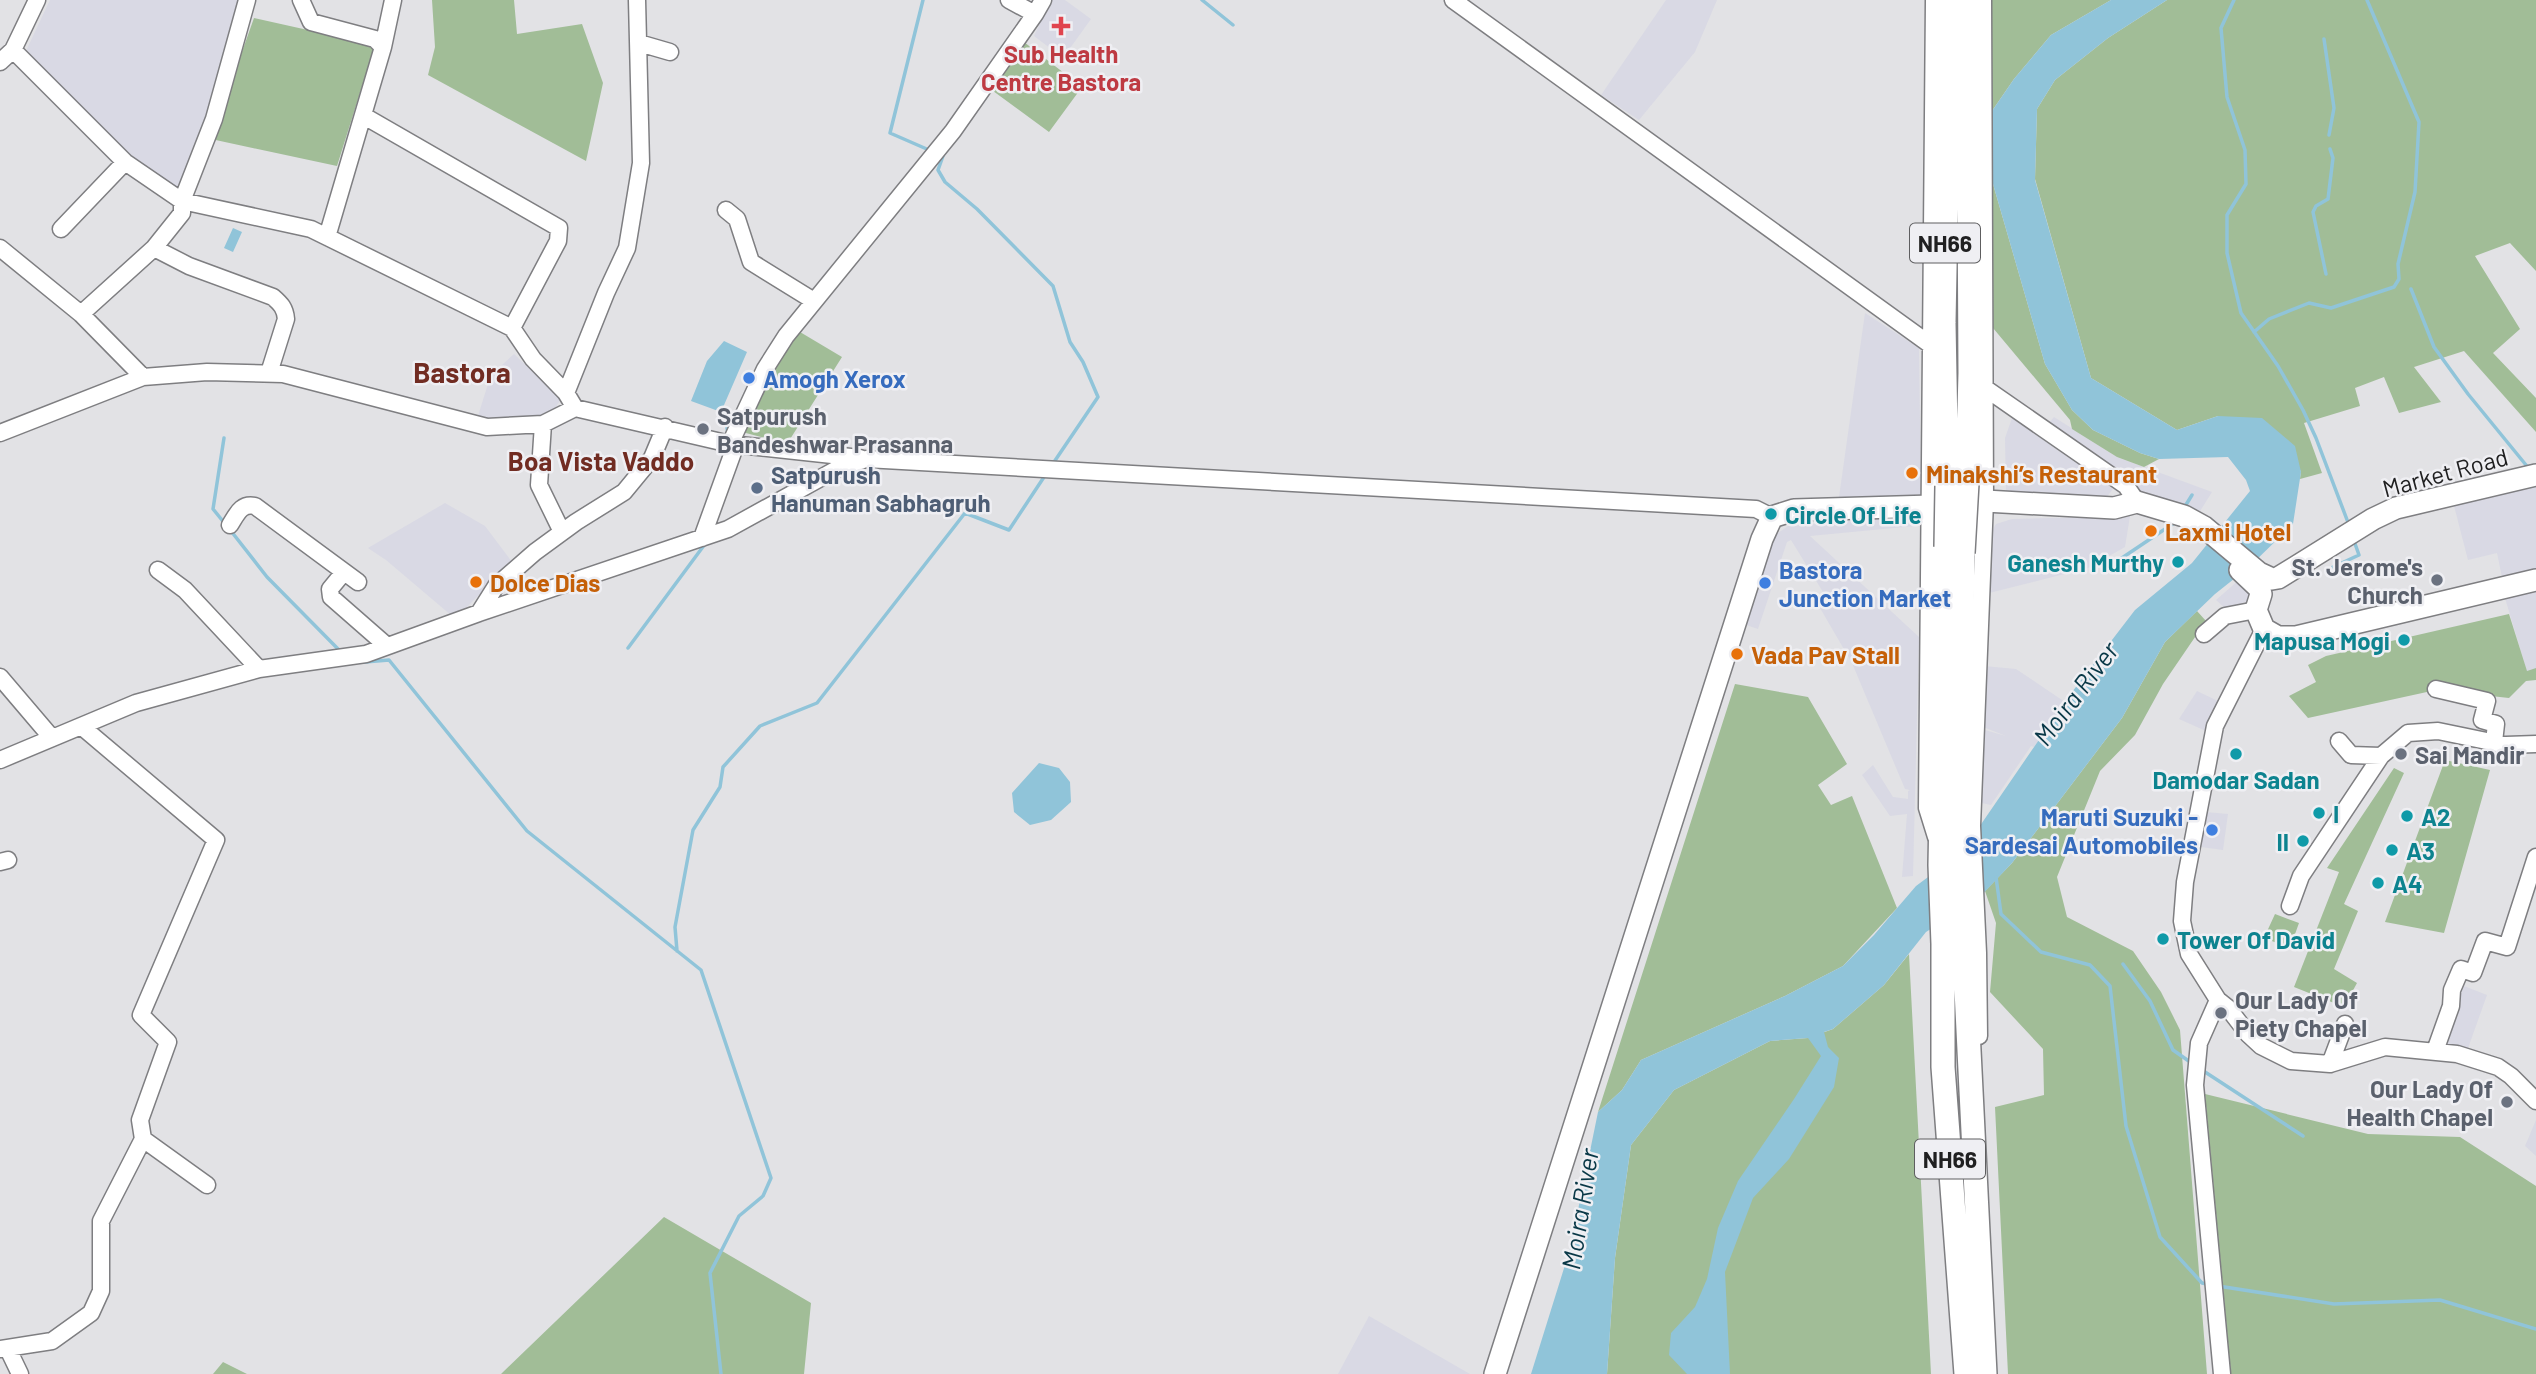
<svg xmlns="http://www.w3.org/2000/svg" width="2536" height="1374" font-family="Barlow,sans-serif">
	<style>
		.built { fill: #d9d9e4 }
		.green { fill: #a1bd97 }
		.water { fill: #90c4d9 }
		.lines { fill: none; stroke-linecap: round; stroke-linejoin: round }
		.stream { stroke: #90c4d9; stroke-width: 3.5 }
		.minor-casing { stroke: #7e7e81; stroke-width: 19 }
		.major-casing { stroke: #7e7e81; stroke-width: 24 }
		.highway-casing { stroke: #7e7e81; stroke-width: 26 }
		.minor { stroke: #fff; stroke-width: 16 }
		.major { stroke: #fff; stroke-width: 21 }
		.highway { stroke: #fff; stroke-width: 23 }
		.highway-bridge-casing { stroke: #7e7e81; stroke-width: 26; stroke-linecap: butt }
		.highway-bridge { stroke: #fff; stroke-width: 23 }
		.health-dot { fill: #e0444e; stroke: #efeff3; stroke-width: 2.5 }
		.shop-dot { fill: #3f7fe0; stroke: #efeff3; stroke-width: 2.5 }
		.worship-dot { fill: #6b7280; stroke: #efeff3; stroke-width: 2.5 }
		.food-dot { fill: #e8710a; stroke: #efeff3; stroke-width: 2.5 }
		.service-dot { fill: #5c6f8a; stroke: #efeff3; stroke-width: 2.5 }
		.culture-dot { fill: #0f9aa8; stroke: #efeff3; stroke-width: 2.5 }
		.labels { text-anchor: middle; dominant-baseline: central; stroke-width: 5; stroke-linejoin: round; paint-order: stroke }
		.shield { fill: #efeff3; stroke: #5e5e60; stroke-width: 2 }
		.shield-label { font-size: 23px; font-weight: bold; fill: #202021 }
		.health-label { font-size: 24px; font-weight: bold; fill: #be3a42; stroke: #efeff3 }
		.shop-label { font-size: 24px; font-weight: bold; fill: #366cbe; stroke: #efeff3; text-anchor: start }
		.worship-label { font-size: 24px; font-weight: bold; fill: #5b616d; stroke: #efeff3; text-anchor: start }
		.street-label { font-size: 24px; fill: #202021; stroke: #efeff3 }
		.food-label { font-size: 24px; font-weight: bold; fill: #c56008; stroke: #efeff3; text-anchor: start }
		.service-label { font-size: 24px; font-weight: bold; fill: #4e5e75; stroke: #efeff3; text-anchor: start }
		.culture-label { font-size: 24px; font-weight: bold; fill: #0d838f; stroke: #efeff3; text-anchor: start }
		.neighbourhood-label { font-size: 26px; font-weight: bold; fill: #712c22; stroke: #efeff3 }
		.water-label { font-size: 26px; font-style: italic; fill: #093847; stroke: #efeff3 }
		.quarter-label { font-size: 28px; font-weight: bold; fill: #712c22; stroke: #efeff3 }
	</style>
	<rect width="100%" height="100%" fill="#e2e2e5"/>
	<path class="built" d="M 50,0 L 240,0 L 228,54 L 180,192 L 130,157 L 25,53 Z
		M 1051,0 L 1065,0 L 1091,19 L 1063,58 L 1034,36 Z
		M 1666,0 L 1717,0 L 1695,52 L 1639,120 L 1601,95 Z
		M 1865,313 L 1919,348 L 1921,498 L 1839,497 Z
		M 514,354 L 561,399 L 550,416 L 487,421 L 477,419 L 493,368 L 501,366 Z
		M 2054,417 L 2117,457 L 2212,492 L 2197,516 L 2148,497 L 2047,425 Z
		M 2012,418 L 2113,489 L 2105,499 L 2006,493 L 2005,438 Z
		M 2536,483 L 2536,573 L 2503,582 L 2497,553 L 2468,560 L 2453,502 Z
		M 445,503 L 485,526 L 512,562 L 468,606 L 452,616 L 386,560 L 368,548 Z
		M 1907,516 L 1915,526 L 1810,536 L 1919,637 L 1913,876 L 1902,877 L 1907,814 L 1890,816 L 1862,775 L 1873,765 L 1893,797 L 1908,799 L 1908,791 L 1910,790 L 1905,789 L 1852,663 L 1820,608 L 1823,592 L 1791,540 L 1787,542 L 1758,629 L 1743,624 L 1771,538 L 1788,526 Z
		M 2130,516 L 2125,547 L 2088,568 L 1989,593 L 1991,533 L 1996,524 L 2012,519 Z
		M 2240,579 L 2254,590 L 2247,601 L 2227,610 L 2216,600 Z
		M 2536,591 L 2536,668 L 2527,672 L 2505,598 Z
		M 1984,666 L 2016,669 L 2065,702 L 2034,747 L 2031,746 L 1991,805 L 1977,802 L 1985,730 L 2006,736 L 1983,727 Z
		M 2197,691 L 2220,702 L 2206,731 L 2179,719 Z
		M 2206,812 L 2228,814 L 2223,850 L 2201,847 Z
		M 2464,986 L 2487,995 L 2467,1051 L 2442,1042 Z
		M 2536,1120 L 2536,1156 L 2525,1146 Z
		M 1369,1316 L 1470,1374 L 1338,1374 Z"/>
	<path class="green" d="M 432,0 L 514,0 L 517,34 L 582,24 L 603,83 L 586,161 L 428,75 L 435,47 Z
		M 1992,0 L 2111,0 L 2051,35 L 2014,79 L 1992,111 Z
		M 2167,0 L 2536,0 L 2536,271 L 2510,243 L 2475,256 L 2520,329 L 2493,353 L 2536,398 L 2536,432 L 2464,351 L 2414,367 L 2441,402 L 2399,413 L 2384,377 L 2355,388 L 2360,406 L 2304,423 L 2322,473 L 2300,479 L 2301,471 L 2218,416 L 2177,430 L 2091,378 L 2035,179 L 2037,109 L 2055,80 L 2108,38 Z
		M 254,18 L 375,45 L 337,166 L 211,139 Z
		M 1024,42 L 1082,87 L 1049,132 L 989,88 Z
		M 1993,184 L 2045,364 L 2072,410 L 2093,430 L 2140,453 L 2159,459 L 2144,467 L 2117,457 L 2072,429 L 2070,420 L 1993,328 Z
		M 800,332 L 842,357 L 787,444 L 742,432 L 772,370 Z
		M 2197,611 L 2206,621 L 2163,684 L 2135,735 L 2100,771 L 2057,877 L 2067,917 L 2133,951 L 2161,992 L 2180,1030 L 2207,1374 L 2008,1374 L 1995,1107 L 2044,1095 L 2043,1049 L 1990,992 L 1996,923 L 1985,891 L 2012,863 L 2122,718 L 2165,642 Z
		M 2509,614 L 2527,671 L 2536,668 L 2536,680 L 2526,681 L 2509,698 L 2436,690 L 2308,718 L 2289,696 L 2316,682 L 2308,665 L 2326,656 Z
		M 1735,684 L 1808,697 L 1847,764 L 1818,785 L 1831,805 L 1852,796 L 1897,908 L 1843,966 L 1785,996 L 1641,1060 L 1622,1090 L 1598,1112 Z
		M 2445,760 L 2490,770 L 2444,933 L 2385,922 Z
		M 2394,768 L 2404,773 L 2344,904 L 2358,911 L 2334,969 L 2357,983 L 2344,1007 L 2294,987 L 2339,872 L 2327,868 Z
		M 2275,914 L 2299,923 L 2290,948 L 2264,938 Z
		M 1909,954 L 1931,1374 L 1607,1374 L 1615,1258 L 1631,1145 L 1674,1090 L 1770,1041 L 1808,1038 L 1833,1029 L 1884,985 Z
		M 2205,1094 L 2368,1134 L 2460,1137 L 2536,1186 L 2536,1374 L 2231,1374 Z
		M 664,1217 L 811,1303 L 804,1374 L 501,1374 Z
		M 223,1362 L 247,1374 L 213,1374 Z"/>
	<path class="water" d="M 2111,0 L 2167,0 L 2108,38 L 2055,80 L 2037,109 L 2035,180 L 2091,378 L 2177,430 L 2218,416 L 2262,418 L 2295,446 L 2301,472 L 2293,524 L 2249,567 L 2215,594 L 2165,642 L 2122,718 L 2012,863 L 1978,899 L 1926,932 L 1884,985 L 1833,1029 L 1824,1032 L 1828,1047 L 1839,1058 L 1834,1087 L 1789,1159 L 1753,1198 L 1725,1272 L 1730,1374 L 1687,1374 L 1669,1355 L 1671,1333 L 1695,1307 L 1707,1279 L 1718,1228 L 1738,1181 L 1794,1099 L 1821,1056 L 1808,1038 L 1770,1041 L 1674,1090 L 1631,1145 L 1615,1258 L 1607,1374 L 1531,1374 L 1570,1249 L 1598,1112 L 1622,1090 L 1641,1060 L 1785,996 L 1843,966 L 1874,935 L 1916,886 L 1947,863 L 1973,836 L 2069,696 L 2135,610 L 2192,563 L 2250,491 L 2246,480 L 2228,457 L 2159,459 L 2140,453 L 2093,430 L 2072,410 L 2045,364 L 1993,184 L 1992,111 L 2014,79 L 2051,35 Z
		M 233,228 L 242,232 L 233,252 L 224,248 Z
		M 724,341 L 747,352 L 721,412 L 691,401 L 707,361 Z
		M 1039,763 L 1059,768 L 1070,782 L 1071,802 L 1051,820 L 1030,825 L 1014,812 L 1012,793 Z"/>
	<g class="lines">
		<path class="stream" d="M 923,0 L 890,133 L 929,150
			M 1202,0 L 1233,25
			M 2234,0 L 2221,28 L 2227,97 L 2245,150 L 2246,184 L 2227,215 L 2227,253 L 2241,313 L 2278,366 L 2303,410 L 2316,438 L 2349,525
			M 2324,39 L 2334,108 L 2329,135
			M 939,155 L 943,156 L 938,170 L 945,182 L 977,209 L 1053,286 L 1070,342 L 1083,362 L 1098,397 L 1052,465
			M 2326,274 L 2313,212 L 2316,206 L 2328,199 L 2333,158 L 2330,149
			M 2411,289 L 2434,347 L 2468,394 L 2526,465
			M 2254,332 L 2269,319 L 2309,303 L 2331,308 L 2394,287 L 2399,279 L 2398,264 L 2415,192 L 2419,122 L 2367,0
			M 725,415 L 728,434
			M 224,438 L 213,509 L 226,525
			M 2184,508 L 2192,495
			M 231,531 L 267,577 L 341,652
			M 2333,567 L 2359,555 L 2353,538
			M 2104,570 L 2174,523
			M 628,648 L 705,544
			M 365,662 L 389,660 L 527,831 L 701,970 L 771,1178 L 763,1196 L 739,1216 L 710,1273 L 721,1374
			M 1996,877 L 2001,914 L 2041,952 L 2090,965 L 2110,986 L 2126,1126 L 2160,1237 L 2202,1283 L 2207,1284
			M 677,951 L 675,927 L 693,830 L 720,787 L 723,767 L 760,726 L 817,703 L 965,513 L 1009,530 L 1046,474
			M 2123,964 L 2150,1001 L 2173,1050 L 2193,1064
			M 2202,1070 L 2303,1136
			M 2218,1286 L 2334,1304 L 2440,1300 L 2536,1329"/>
		<g class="minor-casing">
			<path id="minor" d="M 301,0 L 311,22 L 375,39 L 383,47 L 327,237
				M 1009,0 L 1035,14
				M 1453,0 L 1932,346
				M 1934,0 L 1927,808 L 1936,837
				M 639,43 L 670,52
				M 383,47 L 393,0
				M 13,50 L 125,162 L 182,201 L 311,229 L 512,328 L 533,359 L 566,393 L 575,408
				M 0,62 L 13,50 L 37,0
				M 364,116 L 559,228 L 558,241 L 512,328
				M 726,210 L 737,219 L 751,262 L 814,301
				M 61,229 L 125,162
				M 0,248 L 81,314 L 143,377
				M 154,248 L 189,266 L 273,297 C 281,304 285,308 286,319 L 269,373
				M 81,314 L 154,248 L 182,213 L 182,201 L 214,119 L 247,0
				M 1985,388 L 2126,486 L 2137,502
				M 566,393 L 606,293 L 627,248 L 641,163 L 637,0
				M 543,424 L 539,485 L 562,532
				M 0,433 L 143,377 L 207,372 L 283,374 L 487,427 L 543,424 L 575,408 L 730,444 L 860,458
				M 730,444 L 765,369 L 786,336 L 953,131 L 1035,14 L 1043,0
				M 230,525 C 237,514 241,503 255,506 L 358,582
				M 702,538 L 736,444
				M 158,570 L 185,590 L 259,669
				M 344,572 L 330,589 L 331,597 L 387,646
				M 479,613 L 496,586 L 535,552 L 576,522 L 624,492 L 652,458 L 665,427
				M 2264,629 L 2215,726 L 2185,882 L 2182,921 L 2189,954 L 2218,1000 L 2228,1008 L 2248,1034 L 2261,1046 L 2291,1061 L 2330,1064 L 2385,1047 L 2457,1054 L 2498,1067 L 2511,1076 L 2536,1101
				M 2204,634 L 2225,616 L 2256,610
				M 0,677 L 52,738
				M 2436,689 L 2487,701 L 2482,720 L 2496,724 L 2494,742
				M 2339,741 L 2351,755 L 2381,756
				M 0,760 L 136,703 L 259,669 L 366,654 L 479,613 L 728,529 L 837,469 L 866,459 L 1756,509 L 1772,517
				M 0,862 L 8,860
				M 2290,906 L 2301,876 L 2381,756 L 2408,733 L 2438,731 L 2506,745 L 2536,744
				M 2218,1000 L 2199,1043 L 2195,1085 L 2222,1374
				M 1979,1036 L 1978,953 L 1972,826 L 1985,501 L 1983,0
				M 2435,1051 L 2451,1006 L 2452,990 L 2461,969 L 2473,973 L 2485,941 L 2507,947 L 2536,857
				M 2330,1064 L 2345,1024
				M 143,1139 L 207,1185
				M 0,1349 L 52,1341 L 91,1313 L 101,1291 L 101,1221 L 143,1139 L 140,1120 L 168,1042 L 141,1015 L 216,840 L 81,726
				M 8,1349 L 20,1374"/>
		</g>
		<g class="major-casing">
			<path id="major" d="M 2240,570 L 2259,588 L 2261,594 L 2256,610 L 2264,629 L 2278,637 L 2296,637 L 2536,580
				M 1495,1374 L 1762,539 L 1772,517 L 1794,510 L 1931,506 L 1985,501 L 2114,508 L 2137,502 L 2184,516 L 2204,527 L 2259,573 L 2272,579 L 2278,578 L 2373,519 L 2396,508 L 2536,475"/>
		</g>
		<g class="highway-casing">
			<path id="highway" d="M 1967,483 L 1970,373 L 1968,0
				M 1947,486 L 1944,323 L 1950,0
				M 1946,547 L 1940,865 L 1943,944 L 1943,1067 L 1966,1374
				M 1963,553 L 1959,848 L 1985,1374"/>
		</g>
		<use href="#minor" class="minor"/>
		<use href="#major" class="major"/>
		<use href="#highway" class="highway"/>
		<g class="highway-bridge-casing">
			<path id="highway-bridge" d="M 1946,547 L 1947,486
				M 1963,553 L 1967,483"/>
		</g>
		<use href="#highway-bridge" class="highway-bridge"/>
	</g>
	<path class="health-dot" d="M1057.5 15.5h7v7h7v7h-7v7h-7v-7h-7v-7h7z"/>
	<g class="shop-dot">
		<circle cx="749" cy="378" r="7"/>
		<circle cx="1765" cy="583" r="7"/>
		<circle cx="2212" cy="830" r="7"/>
	</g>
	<g class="worship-dot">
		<circle cx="703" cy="429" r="7"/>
		<circle cx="2437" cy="580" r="7"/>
		<circle cx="2401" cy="754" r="7"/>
		<circle cx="2221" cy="1013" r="7"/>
		<circle cx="2507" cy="1102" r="7"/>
	</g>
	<g class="food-dot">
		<circle cx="1912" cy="473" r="7"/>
		<circle cx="2151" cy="531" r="7"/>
		<circle cx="476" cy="582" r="7"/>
		<circle cx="1737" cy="654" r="7"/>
	</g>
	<circle class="service-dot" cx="757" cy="488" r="7"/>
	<g class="culture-dot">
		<circle cx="1771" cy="514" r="7"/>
		<circle cx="2178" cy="562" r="7"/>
		<circle cx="2404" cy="640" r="7"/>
		<circle cx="2236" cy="754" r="7"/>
		<circle cx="2319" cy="813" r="7"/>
		<circle cx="2407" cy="816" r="7"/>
		<circle cx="2303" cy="841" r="7"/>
		<circle cx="2392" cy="850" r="7"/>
		<circle cx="2378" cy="883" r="7"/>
		<circle cx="2163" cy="939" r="7"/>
	</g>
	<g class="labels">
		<g class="shield">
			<rect x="1910" y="223.5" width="70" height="39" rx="5"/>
			<rect x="1915" y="1139.5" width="70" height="39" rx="5"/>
		</g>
		<g class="shield-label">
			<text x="1945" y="243">NH66</text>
			<text x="1950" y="1159">NH66</text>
		</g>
		<g class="health-label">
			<text x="1061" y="53">Sub Health<tspan x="1061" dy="28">Centre Bastora</tspan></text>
		</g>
		<g class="shop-label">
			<text x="763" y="378">Amogh Xerox</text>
			<text x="1779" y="569">Bastora<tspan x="1779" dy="28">Junction Market</tspan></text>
			<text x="2198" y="816" text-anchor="end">Maruti Suzuki -<tspan x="2198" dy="28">Sardesai Automobiles</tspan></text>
		</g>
		<g class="worship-label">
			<text x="717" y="415">Satpurush<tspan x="717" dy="28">Bandeshwar Prasanna</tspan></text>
			<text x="2423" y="566" text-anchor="end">St. Jerome's<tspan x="2423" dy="28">Church</tspan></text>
			<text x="2415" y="754">Sai Mandir</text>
			<text x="2235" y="999">Our Lady Of<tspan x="2235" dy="28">Piety Chapel</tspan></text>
			<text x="2493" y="1088" text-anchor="end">Our Lady Of<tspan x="2493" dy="28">Health Chapel</tspan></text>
		</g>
		<g class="street-label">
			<text transform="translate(2445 472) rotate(-15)">Market Road</text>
		</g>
		<g class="food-label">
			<text x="1926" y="473">Minakshi’s Restaurant</text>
			<text x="2165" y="531">Laxmi Hotel</text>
			<text x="490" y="582">Dolce Dias</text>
			<text x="1751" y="654">Vada Pav Stall</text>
		</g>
		<g class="service-label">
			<text x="771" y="474">Satpurush<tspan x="771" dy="28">Hanuman Sabhagruh</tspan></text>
		</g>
		<g class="culture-label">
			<text x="1785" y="514">Circle Of Life</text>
			<text x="2164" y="562" text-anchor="end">Ganesh Murthy</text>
			<text x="2390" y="640" text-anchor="end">Mapusa Mogi</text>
			<text x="2236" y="779" text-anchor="middle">Damodar Sadan</text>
			<text x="2333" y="813">I</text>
			<text x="2421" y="816">A2</text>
			<text x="2289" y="841" text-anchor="end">II</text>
			<text x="2406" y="850">A3</text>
			<text x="2392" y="883">A4</text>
			<text x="2177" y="939">Tower Of David</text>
		</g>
		<g class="neighbourhood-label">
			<text x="601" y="460">Boa Vista Vaddo</text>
		</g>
		<g class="water-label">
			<text transform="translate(2075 693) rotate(-53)">Moira River</text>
			<text transform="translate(1579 1209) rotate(-81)">Moira River</text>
		</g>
		<g class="quarter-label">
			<text x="462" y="372">Bastora</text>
		</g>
	</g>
</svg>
